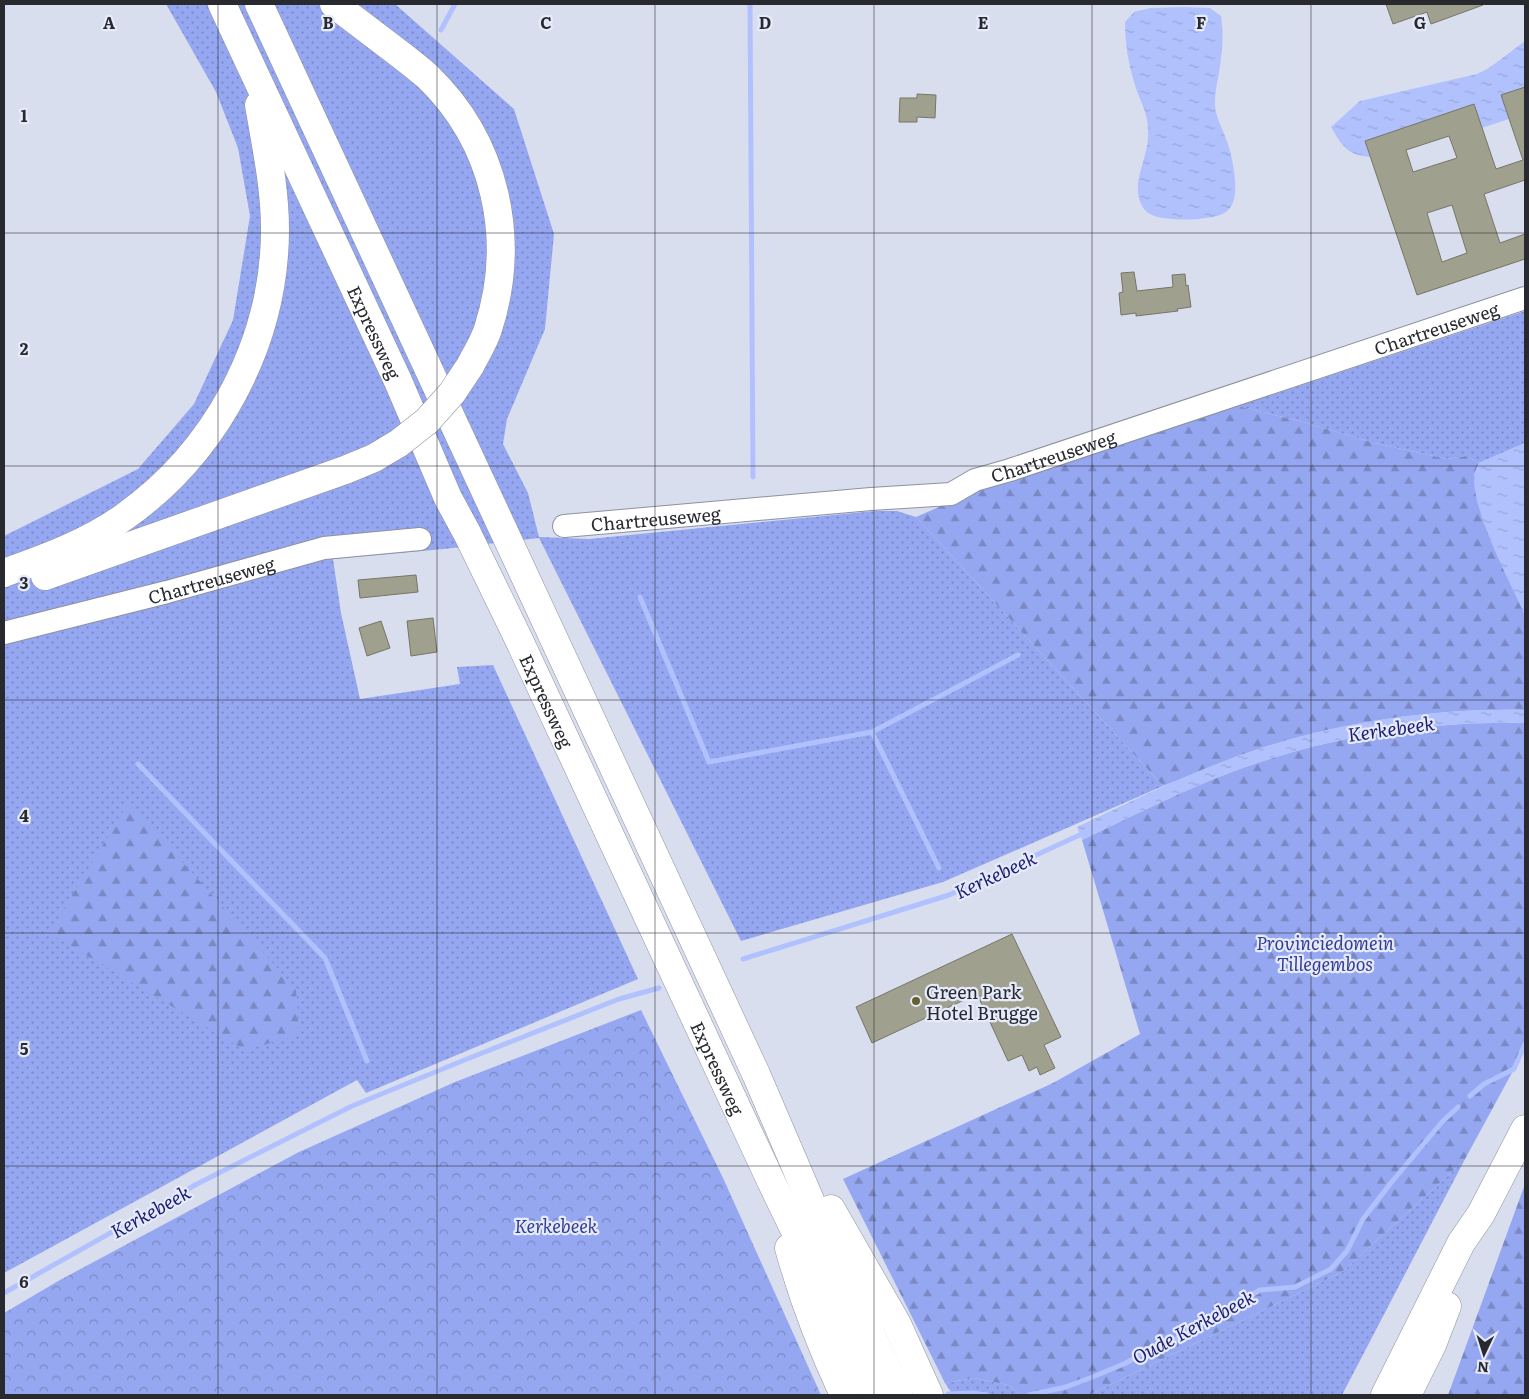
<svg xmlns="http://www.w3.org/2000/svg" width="1529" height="1399" font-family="Literata,serif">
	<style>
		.grass { fill: url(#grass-dots) }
		.forest { fill: url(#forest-firs) }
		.park { fill: url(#park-crowns) }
		.water { fill: url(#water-ripples) }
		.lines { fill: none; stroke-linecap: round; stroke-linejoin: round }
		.stream { stroke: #b1c1fe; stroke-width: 5 }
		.building { fill: #a0a08f; stroke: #767565; fill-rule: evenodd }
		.minor-casing { stroke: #8d92a1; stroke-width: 24 }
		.major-casing { stroke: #8d92a1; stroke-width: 29 }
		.highway-casing { stroke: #8d92a1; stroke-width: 29 }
		.minor { stroke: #fff; stroke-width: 22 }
		.major { stroke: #fff; stroke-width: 28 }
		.highway { stroke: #fff; stroke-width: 28 }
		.highway-bridge-casing { stroke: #8d92a1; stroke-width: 29; stroke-linecap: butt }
		.highway-bridge { stroke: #fff; stroke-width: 28 }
		.grid { fill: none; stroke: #282a30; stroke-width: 1; stroke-opacity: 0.55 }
		.poi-dot { fill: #65612e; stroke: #e6ebfc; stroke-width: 2 }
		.labels { text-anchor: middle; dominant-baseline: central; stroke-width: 4.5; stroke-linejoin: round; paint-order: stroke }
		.street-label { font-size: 18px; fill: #282a30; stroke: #e6ebfc }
		.park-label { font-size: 18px; font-style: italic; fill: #333d93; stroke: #e6ebfc }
		.poi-label { font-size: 18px; fill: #282a30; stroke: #e6ebfc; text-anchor: start }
		.water-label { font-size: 19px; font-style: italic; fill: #1c1e72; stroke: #e6ebfc }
		.grid-label { font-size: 16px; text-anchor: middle; font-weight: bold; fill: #282a30; stroke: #e6ebfc; stroke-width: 4.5; stroke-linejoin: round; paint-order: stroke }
	</style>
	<defs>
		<pattern id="grass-dots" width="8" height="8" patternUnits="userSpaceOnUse" patternTransform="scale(1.25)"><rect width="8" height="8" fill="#95a7f1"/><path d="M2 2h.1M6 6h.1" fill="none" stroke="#7a88c4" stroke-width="1.8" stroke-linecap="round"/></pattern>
		<pattern id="forest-firs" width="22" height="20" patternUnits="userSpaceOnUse" patternTransform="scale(1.25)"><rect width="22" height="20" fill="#95a7f1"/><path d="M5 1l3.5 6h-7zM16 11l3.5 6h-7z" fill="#7a88c4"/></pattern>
		<pattern id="park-crowns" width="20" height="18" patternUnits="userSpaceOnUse" patternTransform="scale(1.25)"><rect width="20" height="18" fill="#95a7f1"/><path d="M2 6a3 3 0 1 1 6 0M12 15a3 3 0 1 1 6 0" fill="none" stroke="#7a88c4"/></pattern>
		<pattern id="water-ripples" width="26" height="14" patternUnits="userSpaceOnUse" patternTransform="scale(1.25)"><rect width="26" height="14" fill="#b1c1fe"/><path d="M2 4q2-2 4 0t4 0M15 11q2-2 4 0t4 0" fill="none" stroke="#98a6da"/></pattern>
	</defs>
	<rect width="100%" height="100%" fill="#d9deef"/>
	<path class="grass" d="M 166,4 L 395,4 L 514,109 L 554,234 L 545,329 L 507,419 L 503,444 L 528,493 L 539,537 L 589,539 L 875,511 L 897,511 L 916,517 L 1163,786 L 943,882 L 741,941 L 539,538 L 444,549 L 333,559 L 341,613 L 360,699 L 460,684 L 457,667 L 493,665 L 638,979 L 366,1093 L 357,1080 L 4,1273 L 4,536 L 138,469 L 194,404 L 233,320 L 250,216 L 238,148 L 216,92 Z
		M 1525,311 L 1525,443 L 1479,463 L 1466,456 L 1447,459 L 1375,443 L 1303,422 L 1238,406 Z
		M 1464,1161 L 1342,1395 L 1089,1395 L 1342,1272 Z
		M 974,1378 L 1008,1385 L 1021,1395 L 953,1395 L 945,1383 Z"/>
	<path class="forest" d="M 1238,406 L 1303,422 L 1375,443 L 1447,459 L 1466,456 L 1479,463 L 1474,476 L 1484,523 L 1525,615 L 1525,710 C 1438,708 1341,722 1259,749 C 1226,759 1195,774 1163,786 L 916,517 L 1007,477 Z
		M 1525,723 L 1525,1044 L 1514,1069 L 1464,1161 L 1342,1272 L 1089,1395 L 1021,1395 L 1008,1385 L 974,1378 L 945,1383 L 843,1179 L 1053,1083 L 1140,1034 L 1082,840 C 1141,812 1200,781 1263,761 C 1347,734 1437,721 1525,723 Z
		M 129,802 L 296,989 L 299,1035 L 245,1050 L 49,933 Z
		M 1525,1184 L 1525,1395 L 1448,1395 L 1451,1387 Z"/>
	<path class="park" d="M 641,1010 L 723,1178 L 821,1395 L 4,1395 L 4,1313 L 60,1280 L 299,1152 L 455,1082 Z"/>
	<path class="water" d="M 1184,7 L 1210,8 L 1221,16 C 1223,30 1223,43 1221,58 C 1220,72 1215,88 1215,103 C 1215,116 1222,127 1226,139 C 1232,153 1239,188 1233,202 C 1228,217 1212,217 1198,219 C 1186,220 1152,221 1144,209 C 1128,185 1148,161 1148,136 C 1149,112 1140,103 1134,82 C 1128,62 1125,43 1125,22 L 1134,12 L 1150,8 Z
		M 1525,41 L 1525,87 L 1501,95 L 1509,119 L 1482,128 L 1474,104 L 1365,141 L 1370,157 C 1347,155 1342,146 1331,127 L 1360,101 L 1477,74 L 1489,68 Z
		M 1525,443 L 1525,615 C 1510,582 1473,513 1474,477 C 1474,473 1477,467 1479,463 Z
		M 1525,710 L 1525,723 C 1437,721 1347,734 1263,761 C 1200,781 1141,812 1082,840 L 1077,827 C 1136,799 1196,769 1259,749 C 1343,721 1437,708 1525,710 Z"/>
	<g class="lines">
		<path class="stream" d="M 750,4 L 753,477
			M 441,30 L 455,4
			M 640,597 L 709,762 L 872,732 L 1018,655
			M 872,732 L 939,868
			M 138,764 L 325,958 L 367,1061
			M 743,959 L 949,895 L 1084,833
			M 1470,1096 L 1484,1084 L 1514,1069 L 1525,1044
			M 4,1293 L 197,1184 L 352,1106 L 467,1059 L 619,999 L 659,988
			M 948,1394 L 973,1393 L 987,1395
			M 1029,1395 L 1066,1387 L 1095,1376 L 1126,1363 L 1146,1351 L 1173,1341 L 1260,1290 L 1295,1287 L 1331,1269 L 1347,1251 L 1363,1219 L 1390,1184 L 1442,1122 L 1458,1107"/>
	</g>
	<path class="building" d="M 1386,4 L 1483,4 L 1483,5 L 1431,24 L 1427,12 L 1393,24 Z
		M 1525,87 L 1525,180 L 1484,194 L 1500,243 L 1525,234 L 1525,259 L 1417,295 L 1365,141 L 1474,104 L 1496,169 L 1523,160 L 1501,95 ZM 1449,136 L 1457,158 L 1413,172 L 1406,150 ZM 1452,205 L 1467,253 L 1442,262 L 1427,213 Z
		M 917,94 L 936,95 L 935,118 L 917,117 L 917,122 L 899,122 L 900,98 L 917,98 Z
		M 1134,272 L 1137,291 L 1173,287 L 1172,275 L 1185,274 L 1186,286 L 1188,285 L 1191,307 L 1177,309 L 1178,311 L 1136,316 L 1136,313 L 1121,315 L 1119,293 L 1123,292 L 1121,273 Z
		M 416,575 L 418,592 L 360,598 L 358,580 Z
		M 433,618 L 437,652 L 411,656 L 407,621 Z
		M 381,621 L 390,648 L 367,656 L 359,628 Z
		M 1012,934 L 1061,1037 L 1044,1045 L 1055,1068 L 1040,1075 L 1037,1067 L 1029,1071 L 1022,1055 L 1008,1061 L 977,994 L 872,1043 L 856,1007 Z"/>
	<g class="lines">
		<g class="minor-casing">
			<g id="minor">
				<path id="s1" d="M 564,526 L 871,499 L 951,494 L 975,480 L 1010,470 L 1525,298"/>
				<path id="s2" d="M 4,633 L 167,592 L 324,548 L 420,539"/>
			</g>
		</g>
		<g class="major-casing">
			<path id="major" d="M 1385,1395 L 1461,1243 L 1481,1214 L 1525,1129
				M 1407,1395 L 1432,1345 L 1447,1306"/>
		</g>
		<g class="highway-casing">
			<g id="highway">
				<path id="s3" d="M 222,4 L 398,381 L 448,498 L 467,533 L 520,642 L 770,1179 L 874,1395"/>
				<path d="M 259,4 L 756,1074 L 816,1214 L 899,1395"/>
				<path d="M 334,4 C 356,21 379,38 401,55 C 410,62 419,69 427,76 C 496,142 517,239 488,329 C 484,342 476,354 470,366"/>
				<path d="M 4,573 C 45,558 88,543 124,517 C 216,452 275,343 275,229 C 275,188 266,146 259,105"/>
				<path d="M 45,576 L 345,470 L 374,458 L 399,443"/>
				<path d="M 831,1209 L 897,1324 L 929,1395"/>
				<path d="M 789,1248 C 803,1299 822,1348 844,1395"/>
			</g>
		</g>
		<use href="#minor" class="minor"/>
		<use href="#major" class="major"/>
		<use href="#highway" class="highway"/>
		<g class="highway-bridge-casing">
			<path id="highway-bridge" d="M 399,443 L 427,421 L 452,393 L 470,366"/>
		</g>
		<use href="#highway-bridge" class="highway-bridge"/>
	</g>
	<path class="grid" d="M 218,4 L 218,1395M 437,4 L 437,1395M 655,4 L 655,1395M 874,4 L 874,1395M 1092,4 L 1092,1395M 1311,4 L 1311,1395M 4,233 L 1525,233M 4,466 L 1525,466M 4,700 L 1525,700M 4,933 L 1525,933M 4,1166 L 1525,1166"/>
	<circle class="poi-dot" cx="916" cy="1001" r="5"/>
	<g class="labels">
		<g class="street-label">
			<text stroke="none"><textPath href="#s1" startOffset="902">Chartreuseweg</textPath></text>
			<text stroke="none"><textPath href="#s3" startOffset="362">Expressweg</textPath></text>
			<text stroke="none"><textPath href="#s1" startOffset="498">Chartreuseweg</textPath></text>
			<text stroke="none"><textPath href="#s1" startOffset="92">Chartreuseweg</textPath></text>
			<text stroke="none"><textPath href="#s2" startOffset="214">Chartreuseweg</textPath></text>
			<text stroke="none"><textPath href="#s3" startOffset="769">Expressweg</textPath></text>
			<text stroke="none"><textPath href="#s3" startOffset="1174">Expressweg</textPath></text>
		</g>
		<g class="park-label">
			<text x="1325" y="942">Provinciedomein<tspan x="1325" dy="21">Tillegembos</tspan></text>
			<text x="556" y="1225">Kerkebeek</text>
		</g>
		<g class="poi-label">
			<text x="926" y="991">Green Park<tspan x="926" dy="21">Hotel Brugge</tspan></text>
		</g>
		<g class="water-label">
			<text transform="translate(1391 728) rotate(-8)">Kerkebeek</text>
			<text transform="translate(995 874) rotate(-25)">Kerkebeek</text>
			<text transform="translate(150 1211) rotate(-29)">Kerkebeek</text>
			<text transform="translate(1193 1326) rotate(-28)">Oude Kerkebeek</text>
		</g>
	</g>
	<g class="grid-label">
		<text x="109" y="29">A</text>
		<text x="328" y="29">B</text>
		<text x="546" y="29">C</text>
		<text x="765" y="29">D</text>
		<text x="983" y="29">E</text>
		<text x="1201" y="29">F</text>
		<text x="1420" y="29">G</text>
		<text x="24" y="122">1</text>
		<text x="24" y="355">2</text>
		<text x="24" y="589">3</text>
		<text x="24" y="822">4</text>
		<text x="24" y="1055">5</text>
		<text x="24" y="1288">6</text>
	</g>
	<rect width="1529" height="1399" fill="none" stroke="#282a30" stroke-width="10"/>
	<g transform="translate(1484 1354) rotate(184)" stroke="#e6ebfc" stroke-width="4" paint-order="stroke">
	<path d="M0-4L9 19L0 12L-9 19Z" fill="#282a30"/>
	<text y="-8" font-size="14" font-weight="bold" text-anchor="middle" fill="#282a30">N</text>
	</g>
</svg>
